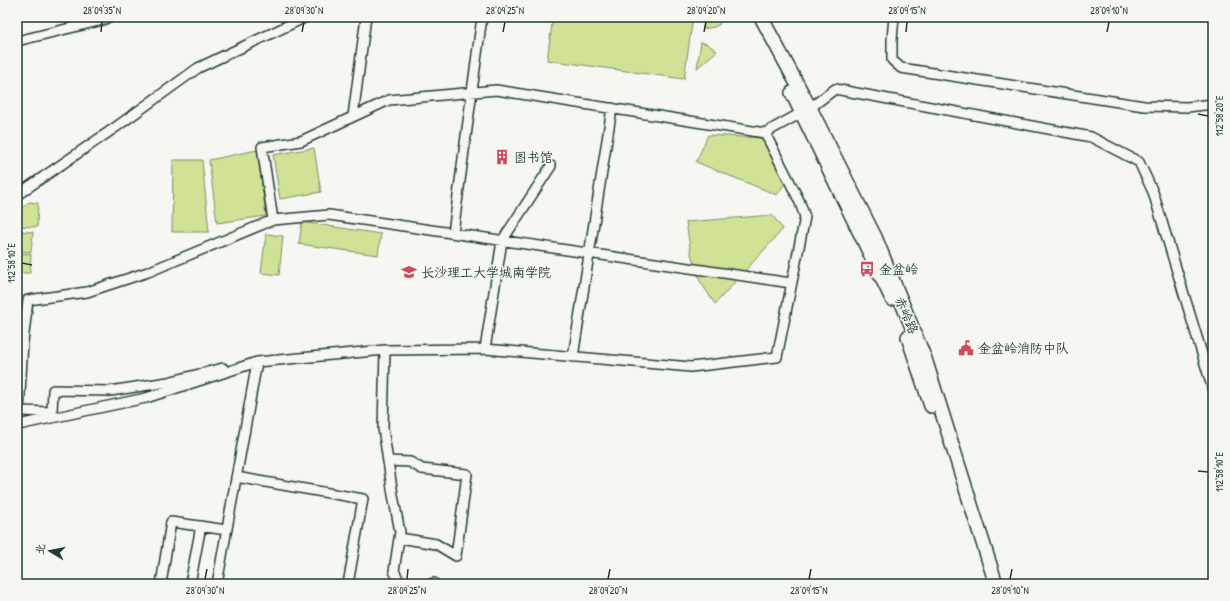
<svg xmlns="http://www.w3.org/2000/svg" width="1230" height="601" font-family="'Patrick Hand','LXGW WenKai TC',sans-serif">
	<style>
		.green { fill: #d0e296; stroke: #789065 }
		.lines { fill: none; stroke-linecap: round; stroke-linejoin: round }
		.minor-casing { stroke: #1f3d34; stroke-width: 12 }
		.secondary-casing { stroke: #1f3d34; stroke-width: 16 }
		.minor { stroke: #f6f6f2; stroke-width: 9 }
		.secondary { stroke: #f6f6f2; stroke-width: 13 }
		.ticks { fill: none; stroke: #1f3d34; stroke-width: 1.5 }
		.labels { text-anchor: middle; dominant-baseline: central; stroke-width: 3; stroke-linejoin: round; paint-order: stroke }
		.poi-label { font-size: 13px; fill: #1f3d34; stroke: #f6f6f2; text-anchor: start }
		.street-label { font-size: 13px; fill: #1f3d34; stroke: #f6f6f2 }
		.neatline { fill: none; stroke: #1f3d34; stroke-width: 1.5 }
		.ticks-label { font-size: 10px; text-anchor: middle; fill: #1f3d34 }
	</style>
	<rect width="100%" height="100%" fill="#f6f6f2"/>
	<filter id="ink" filterUnits="userSpaceOnUse"><feTurbulence type="fractalNoise" baseFrequency=".025" numOctaves="2"/><feDisplacementMap in="SourceGraphic" scale="8" xChannelSelector="R" yChannelSelector="G"/><feConvolveMatrix kernelMatrix="1 2 1 2 8 2 1 2 1" color-interpolation-filters="sRGB"/></filter>
	<g filter="url(#ink)">
		<path class="green" d="M 553,17 L 693,17 L 684,79 L 547,60 Z
			M 704,17 L 715,17 L 720,24 L 714,27 L 703,29 Z
			M 701,42 L 707,44 L 717,51 L 697,68 Z
			M 708,135 L 762,138 L 785,183 L 777,195 L 696,162 Z
			M 314,148 L 321,192 L 280,199 L 273,155 Z
			M 257,150 L 266,216 L 217,223 L 209,160 Z
			M 173,160 L 202,160 L 209,232 L 172,232 Z
			M 29,202 L 38,203 L 37,227 L 17,226 L 17,212 Z
			M 772,215 L 783,229 L 715,304 L 700,281 L 691,254 L 686,222 Z
			M 302,222 L 381,234 L 378,255 L 299,244 Z
			M 17,231 L 33,232 L 31,252 L 17,251 Z
			M 266,234 L 283,236 L 279,275 L 261,273 Z
			M 17,253 L 31,254 L 30,273 L 17,273 Z"/>
		<g class="lines">
			<g class="minor-casing">
				<path id="minor" d="M 894,17 L 892,39 L 892,60 L 901,68 L 1144,106 L 1187,107 L 1213,104
					M 17,41 L 103,20 L 109,17
					M 353,116 L 366,17
					M 17,195 L 116,127 L 198,68 L 306,17
					M 453,233 L 482,17
					M 791,283 L 329,215 L 273,220 L 262,147 L 301,141 L 389,100 L 496,90 L 765,133 L 810,108 L 835,89 L 1091,137 L 1139,162 L 1153,192 L 1213,390
					M 18,341 L 23,342 L 28,300 L 87,292 L 148,272 L 273,220
					M 23,342 L 19,411 L 52,412 L 53,390 L 110,391 L 168,382 L 223,368
					M 485,349 L 502,241 L 551,166
					M 385,350 L 383,428 L 393,495 L 400,532 L 394,571 L 401,584
					M 573,357 L 612,108
					M 17,425 L 23,424 L 146,398 L 257,362 L 385,350 L 485,349 L 691,367 L 777,357 L 805,217 L 799,200 L 765,133
					M 388,461 L 410,462 L 422,469 L 467,474 L 456,556 L 436,544 L 400,538
					M 236,477 L 363,499 L 348,584
					M 161,584 L 171,522 L 227,530
					M 190,584 L 201,526
					M 217,584 L 257,362 L 253,363
					M 431,584 L 434,583 L 434,584"/>
			</g>
			<g class="secondary-casing">
				<path id="secondary" d="M 761,17 L 810,108 L 875,237 L 925,359 L 996,584
					M 792,93 L 892,299
					M 908,337 L 931,406"/>
			</g>
			<use href="#minor" class="minor"/>
			<use href="#secondary" class="secondary"/>
		</g>
	</g>
	<path class="ticks" d="M 101,32 L 102,22M 302,32 L 304,22M 503,32 L 505,22M 704,32 L 706,22M 906,32 L 907,22M 1107,32 L 1109,22M 1198,114 L 1208,116M 22,263 L 32,265M 1198,471 L 1208,472M 205,579 L 207,569M 407,579 L 408,569M 608,579 L 610,569M 809,579 L 811,569M 1010,579 L 1012,569"/>
	<defs>
		<g id="building-bare" transform="scale(1.2)"><path d="M-4-6H4V6H1V3H-1V6H-4ZM-2.5-4.3h1.7v1.8h-1.7ZM.8-4.3h1.7v1.8H.8ZM-2.5-1h1.7V.8h-1.7ZM.8-1h1.7V.8H.8Z" fill="#d1495b" stroke="#f6f6f2" stroke-width="2.5" paint-order="stroke"/></g>
		<g id="bus-bare" transform="scale(1.2)"><path d="M-5-6H5V4H4V6H2V4H-2V6H-4V4H-5ZM-3.5-4V0h7V-4ZM-3.5 1.2v1.5H-2V1.2ZM2 1.2v1.5H3.5V1.2Z" fill="#d1495b" stroke="#f6f6f2" stroke-width="2.5" paint-order="stroke"/></g>
		<g id="university-bare" transform="scale(1.2)"><path d="M0-5L7-2L0 1L-7-2ZM-4 1L0 2.5L4 1V4Q0 6-4 4Z" fill="#d1495b" stroke="#f6f6f2" stroke-width="2.5" paint-order="stroke"/></g>
		<g id="civic-bare" transform="scale(1.2)"><path d="M-.6-6.5H3V-4.5H.6V-3L4-1V1h2V6H-6V1h2V-1L-.6-3ZM-1.2 2.5V6h2.4V2.5Z" fill="#d1495b" stroke="#f6f6f2" stroke-width="2.5" paint-order="stroke"/></g>
	</defs>
	<g fill-rule="evenodd">
		<use href="#building-bare" x="502" y="157"/>
		<use href="#bus-bare" x="867" y="269"/>
		<use href="#university-bare" x="409" y="272"/>
		<use href="#civic-bare" x="966" y="348"/>
	</g>
	<g class="labels">
		<g class="poi-label">
			<text x="514" y="157">图书馆</text>
			<text x="879" y="269">金盆岭</text>
			<text x="421" y="272">长沙理工大学城南学院</text>
			<text x="978" y="348">金盆岭消防中队</text>
		</g>
		<g class="street-label">
			<text transform="translate(907 315) rotate(67)">赤岭路</text>
		</g>
	</g>
	<rect width="1230" height="601" fill="none" stroke="#f6f6f2" stroke-width="44"/>
	<g transform="translate(50 551) rotate(280)" stroke="#f6f6f2" stroke-width="3" paint-order="stroke">
	<path d="M0-3L7 15L0 10L-7 15Z" fill="#1f3d34"/>
	<text y="-6" font-size="11" font-weight="bold" text-anchor="middle" fill="#1f3d34">北</text>
	</g>
	<rect x="22" y="22" width="1186" height="557" class="neatline"/>
	<g class="ticks-label">
		<text x="102" y="14">28°09'35"N</text>
		<text x="304" y="14">28°09'30"N</text>
		<text x="505" y="14">28°09'25"N</text>
		<text x="706" y="14">28°09'20"N</text>
		<text x="907" y="14">28°09'15"N</text>
		<text x="1109" y="14">28°09'10"N</text>
		<text transform="translate(1219 116) rotate(-90)" y="4">112°58'20"E</text>
		<text transform="translate(11 263) rotate(-90)" y="4">112°58'10"E</text>
		<text transform="translate(1219 472) rotate(-90)" y="4">112°58'10"E</text>
		<text x="205" y="594">28°09'30"N</text>
		<text x="407" y="594">28°09'25"N</text>
		<text x="608" y="594">28°09'20"N</text>
		<text x="809" y="594">28°09'15"N</text>
		<text x="1010" y="594">28°09'10"N</text>
	</g>
</svg>
